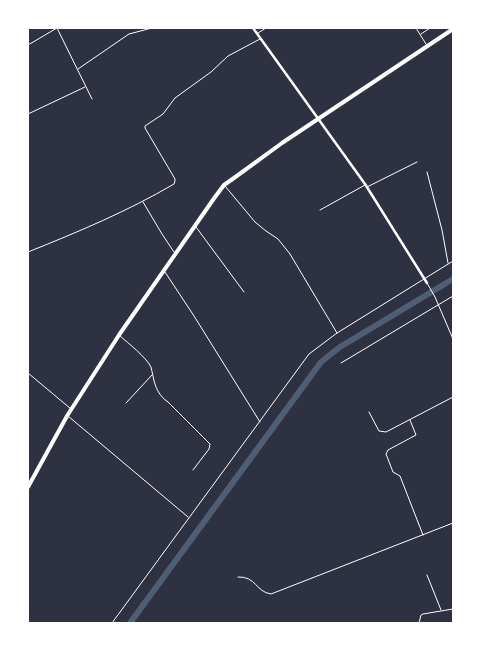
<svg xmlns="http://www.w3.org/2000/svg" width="481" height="651" font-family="'Roboto Condensed',sans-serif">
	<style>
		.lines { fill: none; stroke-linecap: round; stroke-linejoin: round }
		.canal { stroke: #4f5d75; stroke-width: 6 }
		.service { stroke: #fff; stroke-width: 1 }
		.minor { stroke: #fff; stroke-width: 2.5 }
		.primary { stroke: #fff; stroke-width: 4 }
	</style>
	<rect width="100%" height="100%" fill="#2d3142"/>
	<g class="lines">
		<path class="canal" d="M 130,623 L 321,362 L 340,347 L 453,279"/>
		<path class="service" d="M 57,28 L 92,99
			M 416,28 L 426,44
			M 258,33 L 266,28
			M 421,34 L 430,28
			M 28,45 L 57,28
			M 78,69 L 129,34 L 152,28
			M 28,114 L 85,87
			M 427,172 L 442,230 L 448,263
			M 225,186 L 255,222 L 266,231 L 278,239 L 290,254 L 337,333
			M 367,187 L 417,162
			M 143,202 L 162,234 L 174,252
			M 320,210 L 365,185
			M 196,227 L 244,292
			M 28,252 C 78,232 128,211 174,184 L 175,181 L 175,179 L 145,128 L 145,126 L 163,114 L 175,98 L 211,72 L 228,56 L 260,39
			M 165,272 L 194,316 L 260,422
			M 427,283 L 435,297 L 453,339
			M 120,336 C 128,343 146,357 151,367 C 152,370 152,373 153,376 C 155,387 159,396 168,402 L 210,444 L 209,449 L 193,470
			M 341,363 L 453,296
			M 28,373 L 71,409
			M 126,403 L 152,375
			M 369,412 L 379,431 L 386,432 L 453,397
			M 68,416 L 188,517
			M 410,420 L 416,435 L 388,450 L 386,454 L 393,472 L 400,476 L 423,535
			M 427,575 L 441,610
			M 238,577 C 256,576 256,592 271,594 L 453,523
			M 112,623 L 309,354 L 337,333 L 453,261
			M 419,623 L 421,615 L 423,614 L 453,609"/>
		<path class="minor" d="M 253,28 L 365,184 L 427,283"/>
		<path class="primary" d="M 28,487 L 67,416 L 119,335 L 215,197 L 224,185 L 234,178 L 282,143 L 453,29"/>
	</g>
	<rect width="481" height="651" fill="none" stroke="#ffffff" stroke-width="58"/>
</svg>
